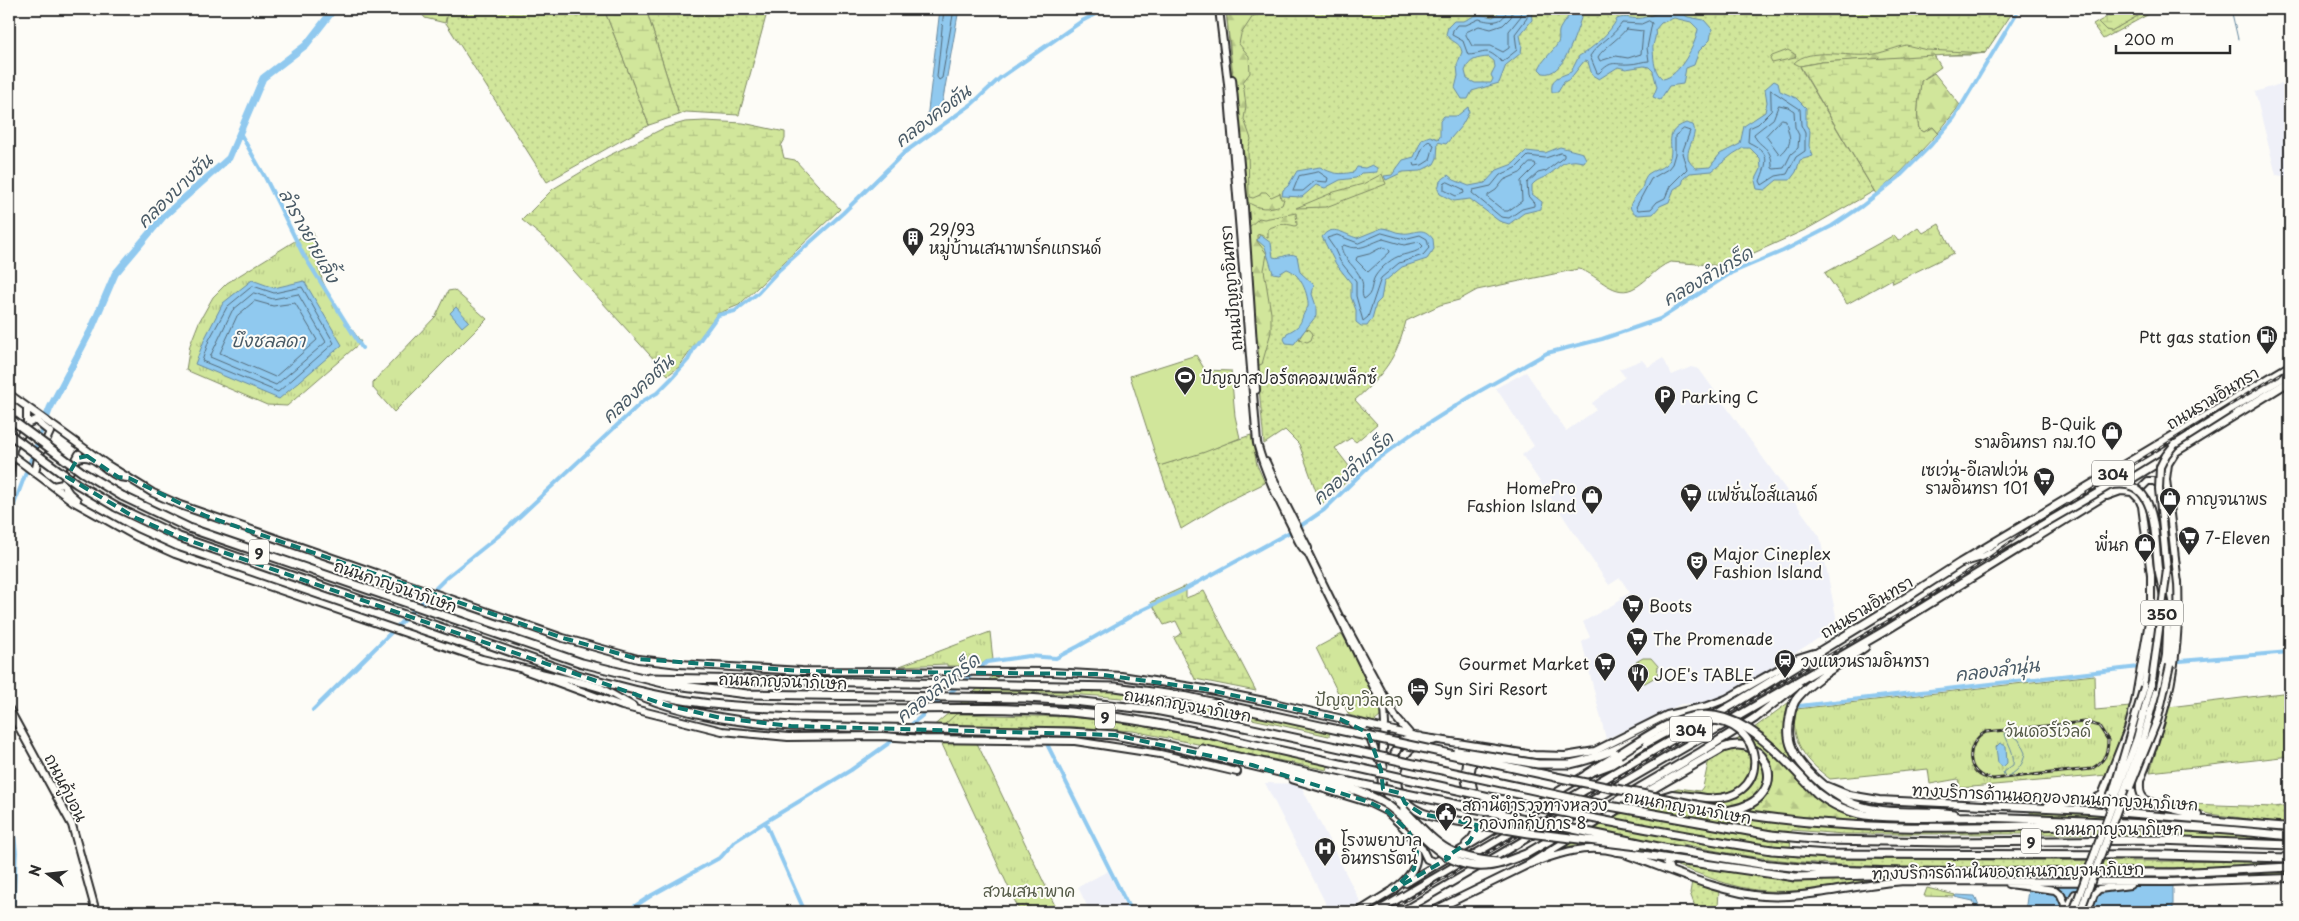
<svg xmlns="http://www.w3.org/2000/svg" width="2299" height="921" font-family="'Playpen Sans','Playpen Sans Thai',sans-serif">
	<style>
		.built { fill: #eff0f8 }
		.grass { fill: url(#grass-dots); stroke: #7e8863 }
		.forest { fill: url(#forest-firs); stroke: #7e8863 }
		.wetland { fill: url(#wetland-marsh); stroke: #7e8863 }
		.park { fill: url(#park-tufts); stroke: #7e8863 }
		.pitch { fill: #d1e69b; stroke: #7e8863 }
		.water { fill: #90c9ef; stroke: #688aa1; fill-rule: evenodd }
		.lines { fill: none; stroke-linecap: round; stroke-linejoin: round }
		.shore { stroke: #536a79; stroke-width: 1 }
		.stream { stroke: #688aa1; stroke-width: 1 }
		.canal { stroke: #90c9ef; stroke-width: 4 }
		.river { stroke: #90c9ef; stroke-width: 7 }
		.major-casing { stroke: #2b2b2b; stroke-width: 10 }
		.highway-casing { stroke: #2b2b2b; stroke-width: 11 }
		.major { stroke: #fdfcf7; stroke-width: 6 }
		.highway { stroke: #fdfcf7; stroke-width: 7 }
		.rail-casing { stroke: #2b2b2b; stroke-width: 3 }
		.rail { stroke: #fdfcf7; stroke-width: 1; stroke-dasharray: 4; stroke-linecap: butt }
		.major-bridge-casing { stroke: #2b2b2b; stroke-width: 10; stroke-linecap: butt }
		.highway-bridge-casing { stroke: #2b2b2b; stroke-width: 11; stroke-linecap: butt }
		.major-bridge { stroke: #fdfcf7; stroke-width: 6 }
		.highway-bridge { stroke: #fdfcf7; stroke-width: 7 }
		.marked { fill: none; stroke: #0f766e; stroke-width: 4; stroke-dasharray: 10 6; stroke-linejoin: round }
		.labels { text-anchor: middle; dominant-baseline: central; stroke-width: 4; stroke-linejoin: round; paint-order: stroke }
		.shield { fill: #fdfcf7; stroke: #6a6a68; stroke-width: 1 }
		.shield-label { font-size: 15px; font-weight: bold; fill: #2b2b2b }
		.poi-label { font-size: 16px; fill: #2b2b2b; stroke: #fdfcf7; text-anchor: start }
		.street-label { font-size: 16px; fill: #2b2b2b; stroke: #fdfcf7 }
		.park-label { font-size: 16px; fill: #545a47; stroke: #fdfcf7 }
		.water-label { font-size: 18px; font-style: italic; fill: #495a66; stroke: #fdfcf7 }
	</style>
	<defs>
		<pattern id="grass-dots" width="8" height="8" patternUnits="userSpaceOnUse" patternTransform="scale(1.25)"><rect width="8" height="8" fill="#d1e69b"/><path d="M2 2h.1M6 6h.1" fill="none" stroke="#b4c586" stroke-width="1.8" stroke-linecap="round"/></pattern>
		<pattern id="forest-firs" width="22" height="20" patternUnits="userSpaceOnUse" patternTransform="scale(1.25)"><rect width="22" height="20" fill="#d1e69b"/><path d="M5 1l3.5 6h-7zM16 11l3.5 6h-7z" fill="#b4c586"/></pattern>
		<pattern id="wetland-marsh" width="20" height="14" patternUnits="userSpaceOnUse" patternTransform="scale(1.25)"><rect width="20" height="14" fill="#d1e69b"/><path d="M1 5h8M5 5V1M11 12h8M15 12V8" fill="none" stroke="#b4c586"/></pattern>
		<pattern id="park-tufts" width="24" height="20" patternUnits="userSpaceOnUse" patternTransform="scale(1.25)"><rect width="24" height="20" fill="#d1e69b"/><path d="M3 7l-1-3M5 7V3M7 7l1-3M15 17l-1-3M17 17v-4M19 17l1-3" fill="none" stroke="#b4c586"/></pattern>
	</defs>
	<rect width="100%" height="100%" fill="#fdfcf7"/>
	<filter id="ink" filterUnits="userSpaceOnUse"><feTurbulence type="fractalNoise" baseFrequency=".02" numOctaves="2"/><feDisplacementMap in="SourceGraphic" scale="10" xChannelSelector="R" yChannelSelector="G"/><feConvolveMatrix kernelMatrix="1 2 1 2 8 2 1 2 1" color-interpolation-filters="sRGB"/></filter>
	<g filter="url(#ink)">
		<path class="built" d="M 2290,81 L 2290,177 L 2276,175 L 2255,92 Z
			M 1663,358 L 1672,375 L 1691,367 L 1699,369 L 1820,537 L 1838,626 L 1721,699 L 1707,703 L 1681,704 L 1606,739 L 1582,642 L 1590,637 L 1583,622 L 1621,600 L 1620,598 L 1630,593 L 1620,578 L 1609,585 L 1522,455 L 1534,446 L 1496,388 L 1526,372 L 1566,431 L 1596,410 L 1592,403 L 1625,377 L 1619,369 L 1642,360 L 1648,367 Z
			M 1265,783 L 1300,784 L 1361,903 L 1349,912 L 1330,912 Z
			M 1108,871 L 1128,912 L 1090,912 L 1078,887 Z"/>
		<path class="grass" d="M 444,9 L 604,9 L 649,125 L 547,182 L 446,23 L 447,14 Z
			M 646,9 L 768,9 L 739,115 L 686,112 L 679,115 Z
			M 1226,9 L 2015,9 L 1985,53 L 1970,55 L 1926,55 L 1800,67 L 1874,191 L 1807,229 L 1725,266 L 1670,262 C 1655,268 1646,283 1632,289 C 1612,298 1594,271 1578,269 L 1477,290 L 1459,300 L 1440,305 L 1406,321 C 1397,358 1383,375 1355,400 L 1377,424 L 1356,442 L 1351,438 L 1335,448 L 1355,474 L 1321,505 L 1299,444 L 1285,430 L 1264,444 Z
			M 2148,10 L 2149,14 L 2103,39 L 2093,25 L 2098,22 L 2106,30 L 2111,31 Z
			M 1251,435 L 1257,465 L 1265,483 L 1226,502 L 1181,529 L 1159,466 Z
			M 988,687 L 1109,689 L 1177,699 L 1330,731 L 1329,736 C 1275,724 1220,711 1165,703 C 1105,695 1045,692 984,692 Z
			M 1792,700 C 1776,744 1798,758 1824,789 L 1817,794 L 1750,731 Z
			M 956,714 L 1071,717 L 1130,723 L 1329,764 L 1327,770 L 1133,731 L 1076,727 L 944,725 Z
			M 1734,747 C 1765,748 1771,772 1757,797 L 1736,806 L 1720,804 L 1720,813 C 1784,826 1851,825 1916,827 C 2041,830 2166,828 2290,838 L 2290,841 L 2091,834 L 1844,834 L 1791,830 L 1790,855 L 1836,859 L 2290,862 L 2290,864 C 2192,869 2094,868 1995,868 C 1890,867 1786,868 1683,844 L 1681,852 L 1851,872 L 1821,875 L 1785,873 L 1606,845 L 1585,843 L 1557,849 L 1587,835 L 1610,818 L 1654,802 L 1681,797 L 1702,800 L 1704,794 L 1668,791 L 1678,788 L 1700,791 L 1703,787 L 1709,759 Z
			M 2152,798 L 2189,804 L 2274,807 L 2290,805 L 2290,824 L 2209,814 Z
			M 2031,809 L 2099,813 L 2290,829 L 2290,830 L 2172,820 L 2120,819 L 2030,813 Z
			M 1677,862 L 1800,880 L 1932,877 C 1906,878 1881,880 1856,883 C 1821,888 1785,895 1750,889 C 1725,885 1701,874 1677,866 Z
			M 2290,870 L 2290,875 L 2173,879 L 2173,875 Z
			M 1692,881 L 1719,891 L 1718,907 L 1705,912 L 1697,912 L 1690,893 Z"/>
		<path class="forest" d="M 1226,9 L 1274,9 L 1253,16 L 1241,34 L 1239,44 L 1249,56 L 1250,73 L 1243,82 L 1246,106 L 1244,119 L 1251,139 L 1248,150 L 1249,197 L 1253,198 L 1260,195 L 1261,192 L 1266,192 L 1271,197 L 1280,193 L 1281,199 L 1284,199 L 1282,205 C 1267,209 1259,210 1246,201 Z
			M 1906,45 L 1927,50 L 1985,53 L 1821,62 L 1800,66 L 1794,63 C 1809,47 1849,57 1868,55 C 1880,54 1894,48 1906,45 Z
			M 1788,50 L 1796,55 L 1795,58 L 1772,63 L 1770,59 L 1772,56 Z
			M 1934,73 L 1960,105 L 1938,133 L 1933,127 L 1924,132 L 1919,129 C 1915,113 1920,98 1921,81 Z
			M 1296,213 L 1297,225 L 1295,226 C 1284,223 1278,224 1268,229 L 1268,238 L 1261,234 L 1257,235 L 1257,241 L 1267,254 L 1264,270 L 1271,313 L 1271,332 L 1262,364 L 1257,366 L 1246,230 L 1259,218 L 1264,219 Z
			M 1305,329 L 1310,330 L 1313,334 L 1311,340 L 1307,342 L 1299,339 Z
			M 1750,731 L 1832,806 L 1877,818 L 1877,822 L 1816,820 L 1743,810 C 1753,807 1762,804 1768,794 C 1779,779 1772,752 1754,744 C 1749,741 1741,741 1735,741 Z"/>
		<path class="wetland" d="M 418,9 L 444,9 L 447,14 L 445,23 L 425,18 Z
			M 604,9 L 646,9 L 679,115 L 649,125 Z
			M 2121,9 L 2147,9 L 2148,10 L 2111,31 L 2106,30 L 2098,22 Z
			M 1934,55 L 1941,67 L 1921,81 C 1920,97 1915,113 1919,129 L 1924,132 L 1933,127 L 1938,133 L 1901,172 L 1876,194 L 1800,66 L 1821,62 Z
			M 705,121 L 743,123 L 785,132 L 785,139 L 781,146 L 784,158 L 795,160 L 840,209 L 739,305 L 717,314 L 679,367 L 668,375 L 545,239 L 522,220 L 553,189 L 608,156 L 664,128 L 685,122 Z
			M 1382,174 L 1386,184 L 1326,207 L 1296,208 L 1334,192 L 1363,184 Z
			M 1939,224 L 1954,253 L 1893,283 L 1892,279 L 1847,304 L 1825,273 L 1894,235 L 1898,241 L 1918,227 L 1923,233 Z
			M 1186,586 L 1186,598 L 1204,591 L 1256,691 L 1195,679 L 1174,638 L 1182,633 L 1176,621 L 1164,625 L 1151,602 Z
			M 993,676 L 998,677 L 937,731 L 936,737 L 925,735 L 925,733 Z
			M 1927,888 L 1955,895 L 1954,897 L 1924,896 Z"/>
		<path class="park" d="M 311,231 L 313,232 L 322,280 L 333,303 L 361,342 L 287,406 L 267,405 L 186,370 L 190,345 L 199,322 L 213,297 L 227,283 Z
			M 454,290 L 487,319 L 394,412 L 373,388 L 373,382 L 436,316 L 448,291 Z
			M 990,632 L 993,660 L 986,661 L 980,666 L 947,666 L 947,664 L 900,666 Z
			M 1342,634 L 1382,706 L 1381,716 L 1374,722 L 1349,715 L 1316,648 Z
			M 1643,658 L 1651,658 L 1658,666 L 1657,676 L 1645,683 L 1634,681 L 1631,672 L 1636,662 Z
			M 2094,675 L 2095,710 L 2131,707 L 2107,775 L 1960,788 L 1958,779 L 1930,784 L 1928,769 L 1830,779 C 1806,761 1789,741 1796,709 Z
			M 2290,692 L 2290,756 L 2150,772 L 2169,707 Z
			M 976,741 L 1058,912 L 1020,912 L 941,742 Z"/>
		<path class="pitch" d="M 1196,355 L 1205,370 L 1231,371 L 1235,416 L 1240,438 L 1205,452 L 1159,466 L 1130,376 Z"/>
		<path class="water" d="M 940,9 L 959,9 L 941,110 L 927,119 Z
			M 1503,9 L 1531,9 L 1532,20 L 1520,35 L 1522,45 L 1521,53 L 1506,65 L 1499,83 L 1472,91 L 1468,99 L 1462,99 L 1455,88 L 1458,76 L 1457,65 L 1462,52 C 1460,41 1451,43 1446,34 L 1448,27 L 1454,21 L 1464,21 L 1478,14 L 1493,17 ZM 1489,57 L 1494,61 L 1495,67 L 1491,75 L 1493,79 L 1491,83 L 1475,83 L 1467,79 L 1465,71 C 1469,59 1477,58 1489,57 Z
			M 1670,10 L 1679,12 L 1688,17 L 1704,20 L 1712,29 L 1710,40 L 1699,51 L 1694,65 L 1686,68 L 1683,84 L 1669,86 L 1660,100 L 1653,97 L 1657,87 L 1653,71 L 1649,67 L 1644,66 L 1626,69 L 1618,67 L 1599,79 L 1592,75 L 1588,62 L 1584,61 L 1570,79 L 1564,82 L 1558,92 L 1552,92 C 1550,77 1560,77 1571,72 L 1579,56 C 1591,50 1611,32 1617,19 C 1626,15 1633,20 1642,18 C 1652,16 1659,11 1670,10 ZM 1674,18 L 1691,22 L 1698,29 C 1696,44 1679,77 1663,79 C 1654,73 1654,61 1653,50 C 1652,43 1657,38 1655,30 L 1661,23 Z
			M 1574,12 L 1581,14 L 1581,18 C 1576,33 1563,78 1543,73 L 1539,69 C 1542,60 1553,52 1558,43 C 1560,39 1558,35 1559,31 C 1561,25 1569,15 1574,12 Z
			M 1774,81 L 1778,83 L 1780,91 L 1796,98 L 1806,108 L 1806,125 L 1810,131 L 1809,146 L 1813,156 L 1800,160 L 1796,172 L 1790,180 L 1777,180 L 1765,190 L 1757,189 L 1755,181 L 1761,169 L 1760,158 L 1750,148 L 1743,148 L 1733,154 L 1712,171 L 1690,173 L 1684,178 L 1682,184 L 1674,189 L 1669,202 L 1660,206 L 1653,214 L 1638,215 C 1621,207 1637,197 1642,188 C 1644,183 1644,178 1648,174 C 1653,170 1661,169 1665,165 C 1680,151 1658,133 1686,123 L 1693,125 C 1700,139 1676,155 1696,168 L 1710,167 L 1720,154 L 1740,144 L 1744,126 L 1765,112 L 1767,102 L 1765,89 Z
			M 1468,107 L 1469,112 L 1462,125 L 1446,144 L 1438,142 L 1437,158 L 1434,164 L 1420,171 L 1403,172 L 1386,180 L 1384,176 L 1392,175 L 1403,160 L 1414,157 L 1422,139 L 1430,136 L 1438,139 L 1440,137 L 1440,121 L 1444,116 L 1457,116 Z
			M 1560,147 L 1583,153 L 1586,159 L 1584,162 C 1580,162 1576,160 1572,161 C 1561,161 1557,170 1548,175 C 1542,179 1537,179 1532,185 L 1532,194 L 1542,202 L 1541,209 L 1524,213 L 1509,224 L 1499,221 L 1470,199 L 1454,201 L 1440,194 L 1438,189 L 1440,181 L 1448,175 L 1454,180 L 1469,186 L 1485,183 L 1497,170 L 1513,164 L 1526,151 L 1545,153 Z
			M 1372,165 L 1377,168 L 1377,172 L 1361,173 L 1356,178 L 1340,180 L 1325,188 L 1316,185 L 1302,197 L 1282,196 L 1283,190 L 1288,186 L 1297,171 L 1320,167 C 1333,174 1339,175 1354,172 L 1357,167 L 1365,168 Z
			M 1382,228 C 1389,228 1395,233 1402,233 C 1415,235 1422,224 1433,239 L 1434,249 L 1427,259 L 1402,267 L 1384,282 L 1381,299 L 1376,304 L 1372,319 L 1367,326 L 1361,326 L 1356,322 L 1356,310 L 1351,297 L 1351,283 L 1336,264 L 1322,237 C 1332,223 1345,235 1357,238 Z
			M 1260,235 L 1271,243 L 1273,257 C 1282,260 1288,251 1297,256 L 1300,272 L 1314,285 L 1312,294 L 1316,306 L 1316,316 L 1294,344 L 1286,343 L 1284,339 L 1287,333 C 1306,324 1298,320 1308,307 C 1309,294 1300,273 1287,269 L 1279,274 L 1273,273 L 1265,247 L 1257,240 Z
			M 252,280 L 274,288 L 304,281 L 342,345 L 279,399 L 195,364 L 205,338 L 223,303 Z
			M 456,307 L 469,321 L 462,327 L 450,313 Z
			M 2000,743 L 2006,746 L 2007,763 L 2003,767 L 1998,763 L 1996,747 Z
			M 2173,869 L 2173,912 L 2025,912 L 2028,890 L 2036,871 Z
			M 1956,895 L 1975,896 L 1981,912 L 1977,912 L 1973,901 L 1955,897 Z"/>
		<g class="lines">
			<path class="shore" d="M 944,9 L 937,77 L 939,80 L 942,78 L 954,9
				M 1507,9 C 1504,25 1490,22 1479,19 L 1466,25 L 1457,25 L 1453,30 L 1452,35 L 1463,41 L 1468,55 C 1487,54 1485,46 1502,62 L 1517,50 L 1515,34 L 1527,18 L 1527,9
				M 1513,9 L 1511,17 L 1503,25 L 1491,29 L 1479,26 L 1466,32 L 1466,35 L 1472,46 L 1491,46 L 1503,52 L 1509,48 L 1509,31 L 1521,16 L 1520,9
				M 1649,21 L 1652,23 L 1647,48 L 1649,61 C 1643,61 1636,64 1629,64 C 1613,65 1613,59 1599,73 L 1597,73 L 1590,56 C 1598,43 1612,38 1622,23 L 1641,24 Z
				M 1626,29 L 1643,31 L 1641,54 L 1628,58 L 1616,56 L 1600,61 L 1598,57 C 1603,48 1618,40 1626,29 Z
				M 1771,90 L 1800,109 L 1801,125 L 1805,133 L 1805,151 L 1796,157 L 1787,174 L 1776,176 L 1762,185 L 1760,181 C 1767,162 1772,153 1748,142 L 1749,128 L 1758,124 L 1771,111 Z
				M 1779,105 L 1788,107 L 1794,111 L 1795,127 L 1799,135 L 1798,148 L 1791,154 L 1784,168 L 1774,169 L 1772,168 C 1773,145 1757,147 1754,134 L 1773,119 Z
				M 1782,119 L 1786,120 C 1788,137 1796,141 1780,155 L 1766,136 Z
				M 1684,129 L 1690,131 L 1682,153 L 1687,169 L 1670,186 L 1665,198 L 1657,202 L 1651,209 L 1638,210 L 1636,207 L 1651,179 L 1668,169 L 1672,164 L 1675,154 L 1675,136 Z
				M 1429,141 L 1434,145 L 1430,160 L 1422,165 L 1415,166 L 1414,163 C 1422,157 1420,145 1429,141 Z
				M 1561,153 L 1564,154 L 1564,157 L 1546,171 L 1538,173 L 1527,183 L 1528,196 L 1534,203 L 1534,206 L 1522,209 L 1509,218 L 1501,217 L 1472,193 L 1473,190 L 1491,186 L 1500,175 L 1516,168 L 1528,156 L 1545,158 Z
				M 1530,163 L 1535,163 L 1536,166 L 1521,181 L 1522,201 L 1508,211 L 1504,211 L 1488,198 L 1488,195 L 1496,190 L 1504,180 L 1520,173 Z
				M 1319,172 L 1328,178 L 1327,182 L 1315,181 L 1303,191 L 1293,191 L 1299,176 Z
				M 1448,182 L 1463,189 L 1464,193 L 1456,196 L 1444,190 L 1444,184 Z
				M 1382,233 L 1404,239 L 1420,235 L 1427,239 L 1429,248 L 1423,255 L 1399,263 L 1381,278 L 1368,317 L 1363,321 L 1356,296 L 1356,281 L 1340,261 L 1334,248 L 1327,238 L 1337,235 L 1358,243 Z
				M 1383,239 L 1404,245 L 1419,242 L 1423,246 C 1417,254 1405,253 1397,257 C 1390,260 1381,268 1376,275 C 1370,283 1374,294 1364,299 C 1360,293 1365,286 1361,279 C 1356,266 1344,261 1341,247 L 1344,245 C 1360,252 1368,244 1383,239 Z
				M 1383,247 L 1389,249 L 1390,252 L 1368,272 L 1356,260 L 1357,257 L 1369,254 Z
				M 253,286 L 274,293 L 302,287 L 334,343 L 278,392 L 202,361 L 209,340 L 227,307 Z
				M 254,293 L 273,299 L 298,294 L 326,342 L 276,385 L 210,357 L 232,311 Z
				M 255,301 L 273,306 L 295,303 L 317,340 L 275,377 L 220,353 L 237,316 Z"/>
			<path class="stream" d="M 2231,9 L 2238,39
				M 2009,732 L 2019,740 L 2025,753 C 2024,764 2016,774 2005,777 L 2003,772 L 2013,765 C 2015,752 2008,745 2005,734 Z"/>
			<path class="canal" d="M 240,133 L 265,177 L 303,254 L 362,348
				M 2287,395 L 2290,395
				M 9,518 L 43,427
				M 2180,661 L 2290,652
				M 1799,706 L 2139,667
				M 313,710 L 447,577 L 502,533 L 643,401 L 657,393 L 672,378 L 688,360 L 694,348 L 718,315 L 735,311 L 758,293 L 779,270 L 843,213 L 905,152 L 972,104 L 1000,78 L 1082,21 L 1105,9
				M 1048,746 L 1131,912
				M 9,792 L 16,852 L 13,912
				M 626,912 L 652,895 L 721,857 L 735,841 L 765,822
				M 805,912 L 765,822 L 851,770 L 889,743 L 987,662 L 1029,656 L 1056,658 L 1079,646 L 1142,610 L 1182,591 L 1299,527 L 1324,510 L 1372,463 L 1410,435 L 1478,392 L 1547,353 L 1602,339 L 1660,319 L 1731,273 L 1783,251 L 1832,226 L 1862,206 L 1898,178 L 1931,145 L 1954,118 L 2019,9"/>
			<path class="river" d="M 45,421 L 50,408 L 91,330 L 115,274 L 163,217 L 229,158 L 263,78 L 306,45 L 334,9"/>
			<g class="major-casing">
				<path id="major" d="M 1219,9 L 1228,84 L 1257,443 C 1265,473 1278,499 1292,527 C 1296,536 1300,547 1308,553 L 1384,708 L 1385,724 L 1382,760
					M 1232,79 L 1244,207 L 1256,390
					M 9,394 L 106,464 L 153,493 L 180,505 L 563,638 L 638,659 L 679,664 L 802,671 L 1053,672 L 1121,676 L 1205,689 L 1274,703 L 1420,737 L 1534,755 L 1565,756 L 1595,751 L 1667,715 L 1708,706 L 1726,699 L 1798,658 L 1814,653
					M 2231,409 L 2290,374
					M 27,424 L 35,420 L 50,432 L 38,458 L 35,473
					M 2175,453 L 2168,464 L 2166,479 L 2178,584
					M 13,456 L 74,502 L 135,536 L 175,554 L 482,659 L 587,684 L 601,688 L 633,706
					M 78,458 C 97,451 108,479 128,478
					M 1266,462 L 1281,495 L 1308,548 L 1308,553
					M 9,477 L 13,449 L 27,424 L 27,407
					M 63,484 L 69,493 L 77,500
					M 53,486 L 63,484 L 79,454
					M 2107,496 L 2121,491 L 2132,492 L 2139,499 L 2142,506 L 2151,575 L 2151,612
					M 2139,497 L 2141,488 L 2148,481 L 2154,481 L 2161,486
					M 1961,563 L 1985,556 L 2040,526
					M 2158,568 L 2167,611
					M 2178,581 C 2181,657 2168,711 2140,781 C 2140,787 2139,793 2143,797 C 2150,806 2186,812 2198,815
					M 1342,619 L 1396,718 L 1409,733
					M 2170,665 L 2175,609
					M 524,670 L 622,706 L 722,731 L 788,737 L 882,736 L 924,739 L 1075,741 L 1160,754 L 1237,772
					M 2144,687 L 2151,641 L 2151,622
					M 9,709 L 72,825 L 96,912
					M 1353,724 L 1368,733 L 1378,759
					M 2152,731 L 2166,655 L 2168,607
					M 1474,756 L 1470,775 L 1475,797
					M 1381,770 L 1382,786 L 1394,809
					M 1827,786 L 1849,795 L 1879,800 L 2089,810 L 2290,827
					M 2048,805 L 2091,801 L 2102,795 L 2128,729 L 2135,702 L 2151,610
					M 1623,809 L 1672,794 L 1699,797
					M 1412,828 L 1427,859 L 1434,862 L 1441,859
					M 1478,837 L 1482,824 L 1478,806
					M 1466,844 C 1488,828 1470,802 1466,782 C 1464,773 1468,764 1468,754
					M 1627,855 C 1668,869 1720,893 1763,896 C 1809,899 1857,884 1904,881 L 2169,882 L 2290,878
					M 1527,865 C 1557,854 1585,843 1618,852
					M 1406,883 L 1587,774 L 1611,765 L 1647,743
					M 2008,884 L 2055,890 L 2061,895 L 2067,909
					M 1393,890 C 1418,871 1424,856 1406,828
					M 2067,909 L 2075,894 L 2083,894
					M 1358,912 L 1395,889
					M 1376,912 L 1562,803
					M 1401,912 L 1572,812
					M 1431,912 L 1527,865 L 1614,812
					M 2087,912 L 2094,894 L 2099,889 L 2130,885"/>
			</g>
			<g class="highway-casing">
				<path id="highway" d="M 122,496 L 189,528 L 582,663 L 667,684 L 747,694 L 1026,698 L 1073,701 L 1155,710 L 1244,727
					M 116,507 L 179,537 L 578,675 C 625,688 672,701 722,705 C 838,715 954,703 1070,712 C 1128,717 1185,728 1242,742
					M 1865,647 C 1843,663 1816,676 1798,697 C 1793,702 1791,711 1790,718 C 1788,728 1788,739 1792,748 C 1802,772 1838,801 1863,807 C 1893,815 1924,810 1954,814
					M 650,678 L 1115,687 L 1188,697 L 1325,727
					M 639,695 C 687,715 739,722 791,726 L 1069,732 L 1115,735 L 1162,744 L 1355,790
					M 1434,740 C 1426,742 1416,744 1409,750 C 1403,756 1399,765 1397,773 C 1393,801 1417,814 1440,818
					M 1202,749 L 1359,784
					M 1382,762 L 1386,778
					M 1570,764 C 1615,755 1652,729 1693,710
					M 1528,771 L 1556,777
					M 1587,774 L 1619,754
					M 1293,779 L 1369,802 L 1387,811 L 1409,832
					M 1390,789 L 1404,810
					M 1391,793 C 1389,774 1391,757 1401,741 L 1420,737
					M 1817,793 C 1832,805 1847,812 1865,815 C 1903,820 1941,816 1979,817 C 2083,820 2187,825 2290,836
					M 1562,803 L 1734,704 L 1887,610 L 1960,563 L 2290,366
					M 1578,809 L 1888,629 L 2290,381
					M 1721,810 C 1836,832 1955,828 2072,825
					M 1611,813 L 1723,748 C 1768,730 1794,799 1731,810
					M 1771,835 L 1823,840 L 1948,842 L 2159,840 L 2290,845
					M 1663,848 L 1761,864 L 1822,870 L 1899,872 L 2174,873 L 2290,867
					M 1772,850 L 1828,854 L 2160,855 L 2290,858
					M 1615,851 L 1795,877 L 1871,875
					M 1502,863 L 1526,854 L 1701,752 L 1755,718 L 1798,684
					M 1669,869 L 1667,863 L 1672,859"/>
			</g>
			<use href="#major" class="major"/>
			<use href="#highway" class="highway"/>
			<g class="rail-casing">
				<path id="rail" d="M 2084,722 L 2099,726 L 2108,740 C 2108,754 2104,762 2091,769 L 1993,779 C 1965,777 1964,743 1986,732 Z
					M 1386,912 L 1907,610 L 1989,558 L 2031,527 L 2290,368"/>
			</g>
			<use href="#rail" class="rail"/>
			<g class="major-bridge-casing">
				<path id="major-bridge" d="M 2040,526 L 2109,486 C 2158,474 2154,535 2158,568
					M 1647,743 C 1664,734 1680,724 1700,721 C 1768,712 1777,810 1699,797
					M 2130,787 L 2158,718 L 2170,665
					M 2113,792 L 2144,687
					M 2073,912 L 2137,738 L 2152,681 L 2167,570 L 2159,489 L 2160,467 L 2166,455 L 2174,445 L 2231,409
					M 2080,912 L 2143,739 L 2156,692"/>
			</g>
			<g class="highway-bridge-casing">
				<path id="highway-bridge" d="M 9,418 L 82,472 L 122,496
					M 9,434 L 77,484 L 116,507
					M 1244,727 L 1593,803 L 1771,835
					M 1325,727 L 1528,771
					M 1242,742 C 1418,781 1593,823 1772,850
					M 1457,751 L 1538,764 L 1570,764
					M 1619,754 C 1640,741 1662,725 1686,718 C 1741,702 1783,760 1817,793
					M 1556,777 L 1721,810
					M 1359,784 L 1663,848
					M 1355,790 C 1368,795 1380,799 1390,807 C 1426,835 1450,879 1502,863
					M 1404,810 C 1438,845 1446,857 1497,862
					M 1440,818 L 1529,833 L 1638,846"/>
			</g>
			<use href="#major-bridge" class="major-bridge"/>
			<use href="#highway-bridge" class="highway-bridge"/>
		</g>
	</g>
	<path class="marked" d="M 87,456 L 118,477 L 129,478 L 206,516 L 563,638 L 638,659 L 802,671 L 1096,674 L 1205,689 L 1340,719 L 1368,733 L 1381,770 L 1383,789 L 1400,793 L 1405,803 L 1422,814 L 1477,825 L 1477,829 L 1469,842 L 1446,857 L 1449,858 L 1393,890 L 1414,869 L 1417,852 L 1409,832 L 1387,811 L 1369,802 L 1252,765 L 1115,735 L 791,726 L 721,718 L 666,705 L 179,537 L 136,518 L 67,477 L 78,458 Z"/>
	<defs>
		<g id="building-pin" transform="scale(1.125)"><path d="M0 17L-7.5 6A9.5 9.5 0 1 1 7.5 6Z" fill="#2b2b2b" stroke="#fdfcf7"/><path d="M-4-6H4V6H1V3H-1V6H-4ZM-2.5-4.3h1.7v1.8h-1.7ZM.8-4.3h1.7v1.8H.8ZM-2.5-1h1.7V.8h-1.7ZM.8-1h1.7V.8H.8Z" fill="#fff"/></g>
		<g id="fuel-pin" transform="scale(1.125)"><path d="M0 17L-7.5 6A9.5 9.5 0 1 1 7.5 6Z" fill="#2b2b2b" stroke="#fdfcf7"/><path d="M-5.5-6h7V0h2V4h1.3V-2.5L3-4.5l.8-.8L6-3V5H2.5V1h-1V6h-7ZM-4.2-4.7v3.2H.2V-4.7Z" fill="#fff"/></g>
		<g id="stadium-pin" transform="scale(1.125)"><path d="M0 17L-7.5 6A9.5 9.5 0 1 1 7.5 6Z" fill="#2b2b2b" stroke="#fdfcf7"/><path d="M0-5a6.5 5 0 1 0 0 10a6.5 5 0 1 0 0-10ZM-3.5-1.8h7v3.6h-7Z" fill="#fff"/></g>
		<g id="parking-pin" transform="scale(1.125)"><path d="M0 17L-7.5 6A9.5 9.5 0 1 1 7.5 6Z" fill="#2b2b2b" stroke="#fdfcf7"/><path d="M-3.5-5.5H1a3.5 3.5 0 0 1 0 7H-1V5.5H-3.5ZM-1-3.4V-.6H.8a1.4 1.4 0 0 0 0-2.8Z" fill="#fff"/></g>
		<g id="shop-pin" transform="scale(1.125)"><path d="M0 17L-7.5 6A9.5 9.5 0 1 1 7.5 6Z" fill="#2b2b2b" stroke="#fdfcf7"/><path d="M-5-2.5h2.3a2.7 3.5 0 0 1 5.4 0H5L5.5 6h-11ZM-1.5-2.5h3a1.5 2.3 0 0 0-3 0Z" fill="#fff"/></g>
		<g id="supermarket-pin" transform="scale(1.125)"><path d="M0 17L-7.5 6A9.5 9.5 0 1 1 7.5 6Z" fill="#2b2b2b" stroke="#fdfcf7"/><path d="M-6-5.5h2.5l.6 2H6L4.5 2H-2.5L-4.4-4H-6ZM-1.5 3.2a1.3 1.3 0 1 0 .1 0ZM3 3.2a1.3 1.3 0 1 0 .1 0Z" fill="#fff"/></g>
		<g id="theatre-pin" transform="scale(1.125)"><path d="M0 17L-7.5 6A9.5 9.5 0 1 1 7.5 6Z" fill="#2b2b2b" stroke="#fdfcf7"/><path d="M-5-5.5Q0-4 5-5.5V0Q5 5 0 6Q-5 5-5 0ZM-3.3-2.5H-1v1.5H-3.3ZM1-2.5H3.3v1.5H1ZM-2.8 1Q0 5.5 2.8 1Z" fill="#fff"/></g>
		<g id="station-pin" transform="scale(1.125)"><path d="M0 17L-7.5 6A9.5 9.5 0 1 1 7.5 6Z" fill="#2b2b2b" stroke="#fdfcf7"/><path d="M-3-6H3Q5-6 5-4V2Q5 4 3 4L4.5 6H3L1.5 4h-3L-3 6H-4.5L-3 4Q-5 4-5 2V-4Q-5-6-3-6ZM-3.5-4v3h7v-3ZM-3.5 1v1.5H-2V1ZM2 1v1.5H3.5V1Z" fill="#fff"/></g>
		<g id="restaurant-pin" transform="scale(1.125)"><path d="M0 17L-7.5 6A9.5 9.5 0 1 1 7.5 6Z" fill="#2b2b2b" stroke="#fdfcf7"/><path d="M-5-6h1v4h1v-4h1v4h1v-4h1v5L-1.5 .5V6h-2V.5L-5-1ZM5-6V6H3V1.5H1.5Q1.5-4 5-6Z" fill="#fff"/></g>
		<g id="hotel-pin" transform="scale(1.125)"><path d="M0 17L-7.5 6A9.5 9.5 0 1 1 7.5 6Z" fill="#2b2b2b" stroke="#fdfcf7"/><path d="M-6-4.5h1.5V1H6V5H4.5V3h-9V5H-6ZM-4 0a1.8 1.8 0 1 1 3.6 0ZM.5 0V-2.5h3Q6-2.5 6 0Z" fill="#fff"/></g>
		<g id="civic-pin" transform="scale(1.125)"><path d="M0 17L-7.5 6A9.5 9.5 0 1 1 7.5 6Z" fill="#2b2b2b" stroke="#fdfcf7"/><path d="M-.6-6.5H3V-4.5H.6V-3L4-1V1h2V6H-6V1h2V-1L-.6-3ZM-1.2 2.5V6h2.4V2.5Z" fill="#fff"/></g>
		<g id="hospital-pin" transform="scale(1.125)"><path d="M0 17L-7.5 6A9.5 9.5 0 1 1 7.5 6Z" fill="#2b2b2b" stroke="#fdfcf7"/><path d="M-5-5h3v3.5h4V-5h3V5h-3V1.5h-4V5h-3Z" fill="#fff"/></g>
	</defs>
	<g fill-rule="evenodd">
		<use href="#building-pin" x="913" y="238"/>
		<use href="#fuel-pin" x="2267" y="336"/>
		<use href="#stadium-pin" x="1185" y="377"/>
		<use href="#parking-pin" x="1665" y="396"/>
		<use href="#shop-pin" x="2112" y="432"/>
		<use href="#supermarket-pin" x="2044" y="478"/>
		<use href="#supermarket-pin" x="1691" y="494"/>
		<use href="#shop-pin" x="1592" y="496"/>
		<use href="#shop-pin" x="2170" y="498"/>
		<use href="#supermarket-pin" x="2189" y="537"/>
		<use href="#shop-pin" x="2145" y="544"/>
		<use href="#theatre-pin" x="1697" y="562"/>
		<use href="#supermarket-pin" x="1633" y="605"/>
		<use href="#supermarket-pin" x="1637" y="638"/>
		<use href="#station-pin" x="1785" y="660"/>
		<use href="#supermarket-pin" x="1605" y="663"/>
		<use href="#restaurant-pin" x="1638" y="674"/>
		<use href="#hotel-pin" x="1418" y="688"/>
		<use href="#civic-pin" x="1446" y="813"/>
		<use href="#hospital-pin" x="1325" y="848"/>
	</g>
	<g class="labels">
		<g class="shield">
			<rect x="2092" y="460.5" width="42" height="25" rx="4"/>
			<rect x="249" y="539.5" width="20" height="25" rx="4"/>
			<rect x="2141" y="600.5" width="42" height="25" rx="4"/>
			<rect x="1095" y="703.5" width="20" height="25" rx="4"/>
			<rect x="1670" y="716.5" width="42" height="25" rx="4"/>
			<rect x="2021" y="828.5" width="20" height="25" rx="4"/>
		</g>
		<g class="shield-label">
			<text x="2113" y="473">304</text>
			<text x="259" y="552">9</text>
			<text x="2162" y="613">350</text>
			<text x="1105" y="716">9</text>
			<text x="1691" y="729">304</text>
			<text x="2031" y="841">9</text>
		</g>
		<g class="poi-label">
			<text x="929" y="229">29/93<tspan x="929" dy="18">หมู่บ้านเสนาพาร์คแกรนด์</tspan></text>
			<text x="2251" y="336" text-anchor="end">Ptt gas station</text>
			<text x="1201" y="377">ปัญญาสปอร์ตคอมเพล็กซ์</text>
			<text x="1681" y="396">Parking C</text>
			<text x="2096" y="423" text-anchor="end">B-Quik<tspan x="2096" dy="18">รามอินทรา กม.10</tspan></text>
			<text x="2028" y="469" text-anchor="end">เซเว่น-อีเลฟเว่น<tspan x="2028" dy="18">รามอินทรา 101</tspan></text>
			<text x="1576" y="487" text-anchor="end">HomePro<tspan x="1576" dy="18">Fashion Island</tspan></text>
			<text x="1707" y="494">แฟชั่นไอส์แลนด์</text>
			<text x="2186" y="498">กาญจนาพร</text>
			<text x="2205" y="537">7-Eleven</text>
			<text x="2129" y="544" text-anchor="end">พี่นก</text>
			<text x="1713" y="553">Major Cineplex<tspan x="1713" dy="18">Fashion Island</tspan></text>
			<text x="1649" y="605">Boots</text>
			<text x="1653" y="638">The Promenade</text>
			<text x="1801" y="660">วงแหวนรามอินทรา</text>
			<text x="1589" y="663" text-anchor="end">Gourmet Market</text>
			<text x="1654" y="674">JOE's TABLE</text>
			<text x="1434" y="688">Syn Siri Resort</text>
			<text x="1462" y="804">สถานีตำรวจทางหลวง<tspan x="1462" dy="18">2 กองกำกับการ 8</tspan></text>
			<text x="1341" y="839">โรงพยาบาล<tspan x="1341" dy="18">อินทรารัตน์</tspan></text>
		</g>
		<g class="street-label">
			<text transform="translate(1230 288) rotate(-95)">ถนนปัญญาอินทรา</text>
			<text transform="translate(2212 397) rotate(-31)">ถนนรามอินทรา</text>
			<text transform="translate(396 585) rotate(19)">ถนนกาญจนาภิเษก</text>
			<text transform="translate(1866 606) rotate(-31)">ถนนรามอินทรา</text>
			<text transform="translate(783 680) rotate(2)">ถนนกาญจนาภิเษก</text>
			<text transform="translate(1188 704) rotate(10)">ถนนกาญจนาภิเษก</text>
			<text transform="translate(67 787) rotate(63)">ถนนคู้บอน</text>
			<text transform="translate(2055 796) rotate(3)">ทางบริการด้านนอกของถนนกาญจนาภิเษก</text>
			<text transform="translate(1688 806) rotate(10)">ถนนกาญจนาภิเษก</text>
			<text x="2119" y="828">ถนนกาญจนาภิเษก</text>
			<text transform="translate(2008 870) rotate(-1)">ทางบริการด้านในของถนนกาญจนาภิเษก</text>
		</g>
		<g class="park-label">
			<text x="1359" y="699">ปัญญาวิลเลจ</text>
			<text x="2048" y="730">วันเดอร์เวิลด์</text>
			<text x="1029" y="890">สวนเสนาพาค</text>
		</g>
		<g class="water-label">
			<text transform="translate(932 115) rotate(-37)">คลองคอตัน</text>
			<text transform="translate(174 190) rotate(-44)">คลองบางชัน</text>
			<text transform="translate(310 235) rotate(61)">ลำรางยายเลิ้ง</text>
			<text transform="translate(1707 275) rotate(-30)">คลองลำเกร็ด</text>
			<text x="268" y="339">บึงชลลดา</text>
			<text transform="translate(637 388) rotate(-43)">คลองคอตัน</text>
			<text transform="translate(1352 467) rotate(-41)">คลองลำเกร็ด</text>
			<text transform="translate(1997 669) rotate(-7)">คลองลำนุ่น</text>
			<text transform="translate(937 687) rotate(-38)">คลองลำเกร็ด</text>
		</g>
	</g>
	<rect width="2299" height="921" fill="none" stroke="#fdfcf7" stroke-width="30"/>
	<rect x="15" y="15" width="2269" height="891" fill="none" stroke="#2b2b2b" stroke-width="2" filter="url(#ink)"/>
	<g transform="translate(48 874) rotate(285)" stroke="#fdfcf7" stroke-width="4" paint-order="stroke">
	<path d="M0-4L9 19L0 12L-9 19Z" fill="#2b2b2b"/>
	<text y="-8" font-size="14" font-weight="bold" text-anchor="middle" fill="#2b2b2b">N</text>
	</g>
	<path d="M2116 45v8h114v-8" fill="none" stroke="#2b2b2b" stroke-width="2.5"/>
	<text x="2124" y="45" font-size="15" fill="#2b2b2b" stroke="#fdfcf7" stroke-width="4" paint-order="stroke">200 m</text>
</svg>
